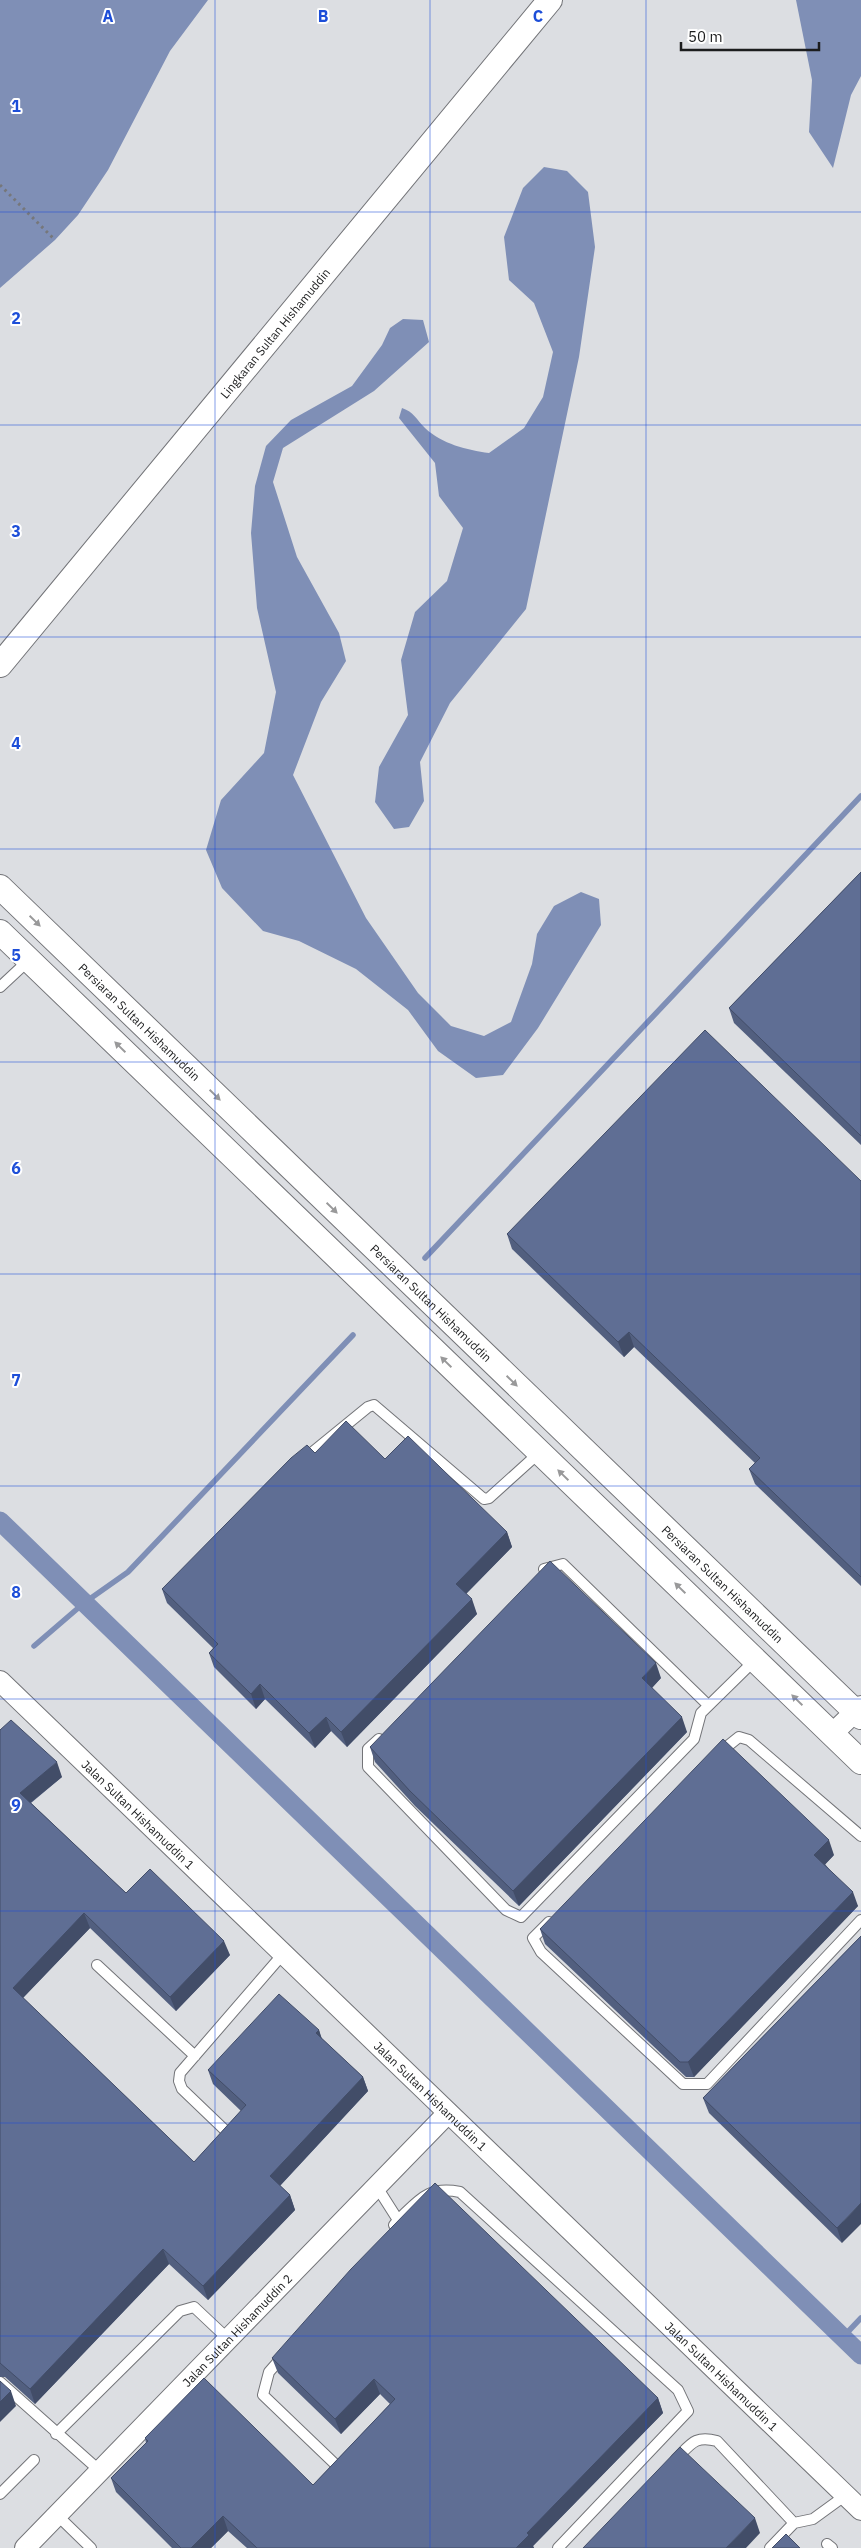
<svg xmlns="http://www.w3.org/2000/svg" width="861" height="2548" font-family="'IBM Plex Sans',sans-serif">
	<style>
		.water { fill: #7f8fb6 }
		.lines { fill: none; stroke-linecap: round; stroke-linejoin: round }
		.stream { stroke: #7f8fb6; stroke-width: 5.5 }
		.canal { stroke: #7f8fb6; stroke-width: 19 }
		.service-casing { stroke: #737478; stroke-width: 12 }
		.minor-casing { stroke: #737478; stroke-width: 22 }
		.tertiary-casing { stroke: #737478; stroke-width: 26 }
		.path { stroke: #76777a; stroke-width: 3; stroke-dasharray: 2.5 4; stroke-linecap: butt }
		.service { stroke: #fff; stroke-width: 10 }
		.minor { stroke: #fff; stroke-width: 20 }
		.tertiary { stroke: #fff; stroke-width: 24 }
		.wall { fill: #525f7f }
		.shaded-wall { fill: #424d68 }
		.building { fill: #5f6e94; stroke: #424d68 }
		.oneway { fill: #99999a }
		.grid { fill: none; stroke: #1d4ed8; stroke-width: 1; stroke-opacity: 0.55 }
		.labels { text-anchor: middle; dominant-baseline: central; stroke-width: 4; stroke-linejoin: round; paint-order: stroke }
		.street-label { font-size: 12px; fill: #1c1d1e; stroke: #fff }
		.grid-label { font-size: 16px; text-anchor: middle; font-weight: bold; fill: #1d4ed8; stroke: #fff; stroke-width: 4; stroke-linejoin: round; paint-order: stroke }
	</style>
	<rect width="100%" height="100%" fill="#dcdee2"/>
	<path class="water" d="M 0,0 L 208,0 L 170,51 L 108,170 L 78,215 L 55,240 L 0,288 Z
		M 796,0 L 861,0 L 861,76 L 851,95 L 833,168 L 809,132 L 812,80 Z
		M 544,167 L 567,171 L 588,192 L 595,247 L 579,357 L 526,609 L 450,703 L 420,762 L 424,801 L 409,827 L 394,829 L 375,802 L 379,767 L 408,715 L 401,660 L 415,612 L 447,581 L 463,528 L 439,496 L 435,463 L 399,418 L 402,408 C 414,412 416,419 425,428 C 442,444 467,450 489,453 L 524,428 L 543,397 L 553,352 L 534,303 L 509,280 L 504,237 L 523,188 Z
		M 403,319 L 423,320 L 429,342 L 374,391 L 283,448 L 273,482 L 297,557 L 339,633 L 346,661 L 321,702 L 293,775 L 366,918 L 418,993 L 451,1026 L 484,1036 L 511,1022 L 532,964 L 537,934 L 554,906 L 581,892 L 599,899 L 601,925 L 538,1028 L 503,1075 L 476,1078 L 438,1051 L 408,1010 L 356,969 L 299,941 L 263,931 L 222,888 L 206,850 L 221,800 L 264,753 L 276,692 L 257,608 L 251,533 L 255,486 L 266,446 L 291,420 L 352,386 L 382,345 L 390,328 Z"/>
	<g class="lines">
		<path class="stream" d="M 425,1258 L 861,796
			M 34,1646 L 84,1603 L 128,1572 L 353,1335
			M 843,2337 L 861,2318"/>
		<path class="canal" d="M 0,1521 L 861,2355"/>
		<g class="service-casing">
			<path id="service" d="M 0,987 L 29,960
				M 303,1460 L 368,1407 L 374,1405 L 484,1499 L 489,1498 L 540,1452
				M 544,1569 L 563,1564 L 708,1705
				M 379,1739 L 368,1749 L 368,1767 L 506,1910 L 521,1917 L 694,1739 L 701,1713 L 755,1660
				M 719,1753 L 739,1737 L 749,1740 L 861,1836
				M 549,1922 L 533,1938 L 541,1952 L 683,2084 L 707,2084 L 861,1920
				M 97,1965 L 195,2056
				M 230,2135 L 182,2089 L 179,2081 L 180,2073 L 283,1954
				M 377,2187 L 398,2220 L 394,2225
				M 398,2220 C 420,2199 428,2186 460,2192 L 678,2390 L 688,2411 L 558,2548
				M 283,2356 L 269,2372 L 263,2395 L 336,2465
				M 0,2382 L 100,2471
				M 56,2434 L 180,2311 L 194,2307 L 228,2339
				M 676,2459 C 691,2444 695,2435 717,2441 L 794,2523
				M 0,2494 L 34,2460
				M 57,2515 L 91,2548
				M 827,2544 L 832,2548
				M 770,2548 L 794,2523 L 813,2519 L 846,2495"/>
		</g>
		<g class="minor-casing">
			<g id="minor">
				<path id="s1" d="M 0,1681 L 861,2510"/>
				<path d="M 832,1734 L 861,1706"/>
				<path id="s2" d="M 25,2548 L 448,2113"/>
			</g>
		</g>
		<g class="tertiary-casing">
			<g id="tertiary">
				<path id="s3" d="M 0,665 L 550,0"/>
				<path id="s4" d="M 0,887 L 861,1717"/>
				<path d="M 0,932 L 861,1762"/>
			</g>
		</g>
		<path class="path" d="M 0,185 L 55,240"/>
		<use href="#service" class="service"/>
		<use href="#minor" class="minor"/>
		<use href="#tertiary" class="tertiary"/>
	</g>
	<path class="wall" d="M 861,872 L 861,1145 L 734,1023 L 729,1008 Z
		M 861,1181 L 861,1586 L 755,1484 L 749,1469 L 755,1463 L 634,1347 L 624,1357 L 512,1249 L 507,1234 Z
		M 315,1453 L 385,1459 L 507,1532 L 512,1547 L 466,1594 L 477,1614 L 347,1747 L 331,1731 L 315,1748 L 265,1699 L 256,1709 L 214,1667 L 209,1653 L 213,1648 L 167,1603 L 162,1589 Z
		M 661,1678 L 652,1688 L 687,1732 L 519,1906 L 415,1806 L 375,1762 L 370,1747 Z
		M 0,1730 L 62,1777 L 31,1803 L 126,1893 L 230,1955 L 176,2011 L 90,1928 L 23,1998 L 194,2162 L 241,2111 L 213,2084 L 208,2070 L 319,2030 L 321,2038 L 363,2077 L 368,2091 L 280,2186 L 290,2195 L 295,2210 L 208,2300 L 169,2264 L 35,2404 L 5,2377 L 0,2377 Z
		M 834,1855 L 825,1864 L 858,1906 L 694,2077 L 686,2077 L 545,1944 L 540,1929 Z
		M 861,1936 L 842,2243 L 709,2113 L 703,2098 Z
		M 272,2358 L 658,2398 L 663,2413 L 533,2546 L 534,2548 L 247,2548 L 228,2531 L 211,2548 L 172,2548 L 116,2492 L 111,2478 L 146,2443 L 145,2438 L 313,2485 L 390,2404 L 380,2394 L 341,2434 L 278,2373 Z"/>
	<path class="shaded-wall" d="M 629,1332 L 634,1347 L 624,1357 L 618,1342 Z
		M 507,1532 L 512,1547 L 461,1599 L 456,1584 Z
		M 472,1599 L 477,1614 L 347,1747 L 341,1732 Z
		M 656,1663 L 661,1678 L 647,1693 L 642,1678 Z
		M 260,1684 L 265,1699 L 256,1709 L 251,1694 Z
		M 326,1717 L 331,1731 L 315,1748 L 309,1733 Z
		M 682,1717 L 687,1732 L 519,1906 L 513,1891 Z
		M 57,1762 L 62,1777 L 25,1807 L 20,1793 Z
		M 829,1840 L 834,1855 L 820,1870 L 814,1855 Z
		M 853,1892 L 858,1906 L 694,2077 L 688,2062 Z
		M 84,1913 L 90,1928 L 18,2003 L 13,1988 Z
		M 224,1941 L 230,1955 L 176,2011 L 170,1997 Z
		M 319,2030 L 324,2045 L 316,2033 Z
		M 363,2077 L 368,2091 L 275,2191 L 270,2176 Z
		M 290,2195 L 295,2210 L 208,2300 L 203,2286 Z
		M 861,2203 L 861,2224 L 842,2243 L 837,2228 Z
		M 163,2249 L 169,2264 L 35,2404 L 30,2389 Z
		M 374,2379 L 380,2394 L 341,2434 L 335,2419 Z
		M 11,2391 L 16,2406 L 0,2422 L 0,2402 Z
		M 658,2398 L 663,2413 L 533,2546 L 534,2548 L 516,2548 L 527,2533 Z
		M 223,2516 L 228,2531 L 211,2548 L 191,2548 Z
		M 755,2518 L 760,2533 L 746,2548 L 726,2548 Z"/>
	<path class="building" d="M 861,872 L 861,1136 L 729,1008 Z
		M 705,1030 L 861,1181 L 861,1577 L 749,1469 L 760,1458 L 629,1332 L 618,1342 L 507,1234 Z
		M 346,1421 L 385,1459 L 408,1436 L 507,1532 L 456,1584 L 472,1599 L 341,1732 L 326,1717 L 309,1733 L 260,1684 L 251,1694 L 209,1653 L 218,1644 L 162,1589 L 291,1458 L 307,1445 L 315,1453 Z
		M 550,1561 L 656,1663 L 642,1678 L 682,1717 L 513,1891 L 410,1791 L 370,1747 Z
		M 11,1720 L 57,1762 L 20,1793 L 126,1893 L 150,1869 L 224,1941 L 170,1997 L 84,1913 L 13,1988 L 194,2162 L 246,2105 L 208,2070 L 279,1994 L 319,2030 L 316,2033 L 363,2077 L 270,2176 L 290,2195 L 203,2286 L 163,2249 L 30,2389 L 0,2363 L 0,1730 Z
		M 723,1739 L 829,1840 L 814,1855 L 853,1892 L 688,2062 L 680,2062 L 540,1929 Z
		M 861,1936 L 861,2203 L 837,2228 L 703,2098 Z
		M 435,2183 L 658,2398 L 527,2533 L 529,2535 L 516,2548 L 257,2548 L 223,2516 L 191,2548 L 181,2548 L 111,2478 L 148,2441 L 145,2438 L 204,2378 L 313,2485 L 395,2399 L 374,2379 L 335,2419 L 272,2358 L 351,2269 Z
		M 0,2381 L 11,2391 L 0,2402 Z
		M 680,2447 L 755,2518 L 726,2548 L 583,2548 Z
		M 786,2534 L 800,2548 L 772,2548 Z"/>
	<defs><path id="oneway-solid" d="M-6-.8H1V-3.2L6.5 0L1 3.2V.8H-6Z" transform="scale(1.25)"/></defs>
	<g class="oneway">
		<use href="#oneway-solid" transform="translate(35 921) rotate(44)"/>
		<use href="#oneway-solid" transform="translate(120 1047) rotate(-136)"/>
		<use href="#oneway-solid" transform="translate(215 1095) rotate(44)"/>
		<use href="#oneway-solid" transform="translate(332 1208) rotate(44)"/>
		<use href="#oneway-solid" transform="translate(446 1362) rotate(-136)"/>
		<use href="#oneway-solid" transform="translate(512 1381) rotate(44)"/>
		<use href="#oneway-solid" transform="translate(563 1475) rotate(-136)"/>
		<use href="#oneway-solid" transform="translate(680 1588) rotate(-136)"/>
		<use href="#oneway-solid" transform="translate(797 1700) rotate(-136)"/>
	</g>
	<path class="grid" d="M 215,0 L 215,2548M 430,0 L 430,2548M 646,0 L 646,2548M 0,212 L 861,212M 0,425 L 861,425M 0,637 L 861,637M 0,849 L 861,849M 0,1062 L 861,1062M 0,1274 L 861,1274M 0,1486 L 861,1486M 0,1699 L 861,1699M 0,1911 L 861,1911M 0,2123 L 861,2123M 0,2336 L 861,2336"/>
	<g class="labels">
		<g class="street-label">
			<text stroke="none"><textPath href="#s3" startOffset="431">Lingkaran Sultan Hishamuddin</textPath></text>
			<text stroke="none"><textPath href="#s4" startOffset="194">Persiaran Sultan Hishamuddin</textPath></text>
			<text stroke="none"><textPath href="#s4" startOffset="599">Persiaran Sultan Hishamuddin</textPath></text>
			<text stroke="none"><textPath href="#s4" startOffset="1004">Persiaran Sultan Hishamuddin</textPath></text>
			<text stroke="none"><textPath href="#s1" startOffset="192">Jalan Sultan Hishamuddin 1</textPath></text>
			<text stroke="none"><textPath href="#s1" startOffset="598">Jalan Sultan Hishamuddin 1</textPath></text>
			<text stroke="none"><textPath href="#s2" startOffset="304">Jalan Sultan Hishamuddin 2</textPath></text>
			<text stroke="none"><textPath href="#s1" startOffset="1002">Jalan Sultan Hishamuddin 1</textPath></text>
		</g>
	</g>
	<g class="grid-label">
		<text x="108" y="22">A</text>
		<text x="323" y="22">B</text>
		<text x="538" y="22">C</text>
		<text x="16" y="112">1</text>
		<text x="16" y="324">2</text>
		<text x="16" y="537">3</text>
		<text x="16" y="749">4</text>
		<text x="16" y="961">5</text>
		<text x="16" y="1174">6</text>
		<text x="16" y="1386">7</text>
		<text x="16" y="1598">8</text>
		<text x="16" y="1811">9</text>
	</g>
	<path d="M681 42v8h138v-8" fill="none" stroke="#1c1d1e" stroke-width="2.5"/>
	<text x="688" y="42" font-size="15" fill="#1c1d1e" stroke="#ffffff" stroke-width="4" paint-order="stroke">50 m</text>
</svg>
